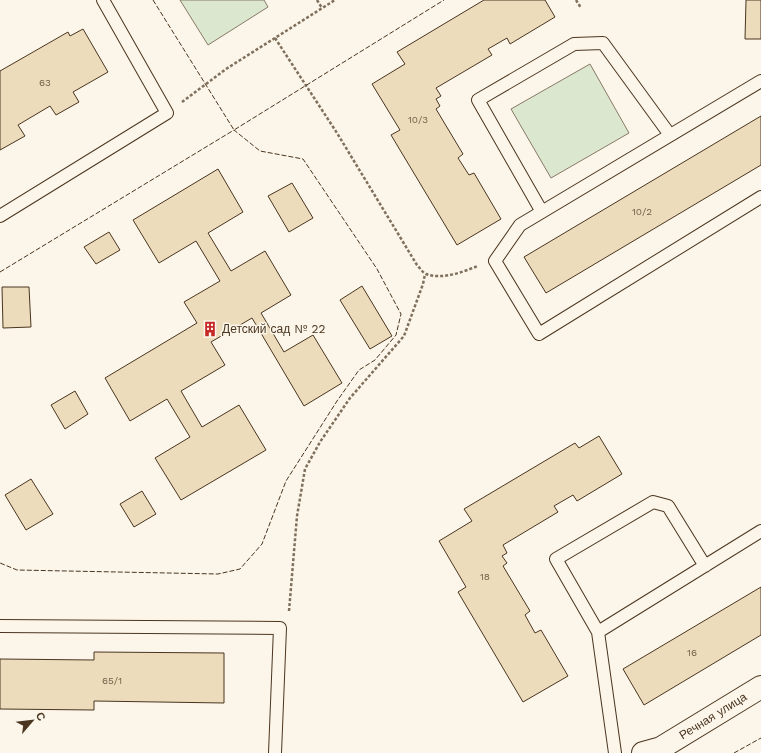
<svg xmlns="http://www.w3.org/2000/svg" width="761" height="753" font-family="'Work Sans',sans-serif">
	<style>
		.green { fill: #dce7d0; stroke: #887966 }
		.building { fill: #ecdcbc; stroke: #4a3520 }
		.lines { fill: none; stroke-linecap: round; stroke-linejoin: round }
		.service-casing { stroke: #4a3520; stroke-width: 14 }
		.minor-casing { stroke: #4a3520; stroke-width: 24 }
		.path { stroke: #7f6f5c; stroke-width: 2.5; stroke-dasharray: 3 2; stroke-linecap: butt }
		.service { stroke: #fbf6e9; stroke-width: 12 }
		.minor { stroke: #fbf6e9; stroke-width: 22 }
		.fence { stroke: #4a3520; stroke-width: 1; stroke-dasharray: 5 2; stroke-linecap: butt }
		.labels { text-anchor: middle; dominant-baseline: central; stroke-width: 3; stroke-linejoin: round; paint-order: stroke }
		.number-label { font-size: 10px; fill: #725f47 }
		.poi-label { font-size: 12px; fill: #4a3520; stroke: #fbf6e9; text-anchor: start }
		.street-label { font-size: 12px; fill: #4a3520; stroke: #fbf6e9 }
	</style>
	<rect width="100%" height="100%" fill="#fbf6e9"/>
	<path class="green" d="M 180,0 L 264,0 L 268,7 L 208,45 Z
		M 590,64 L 629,133 L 551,178 L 511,109 Z"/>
	<path class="building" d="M 484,0 L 545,0 L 555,17 L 510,44 L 507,38 L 488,49 L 492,55 L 436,88 L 441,96 L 436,99 L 440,106 L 436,109 L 463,154 L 458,158 L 469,175 L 474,173 L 501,219 L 457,245 L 391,135 L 400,130 L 372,84 L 405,64 L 397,52 Z
		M 746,0 L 761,0 L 761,39 L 745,39 Z
		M 83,29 L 108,72 L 73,92 L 79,102 L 56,115 L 50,106 L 18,125 L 25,136 L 0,150 L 0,71 L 68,32 L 70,36 Z
		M 761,116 L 761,165 L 546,293 L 524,257 Z
		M 218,169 L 243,212 L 208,233 L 231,271 L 265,251 L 291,295 L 261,313 L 284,352 L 313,335 L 342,383 L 304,406 L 252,318 L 211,342 L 225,365 L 181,391 L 202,427 L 239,405 L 266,450 L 181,500 L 155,458 L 190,437 L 167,399 L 130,421 L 105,378 L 197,323 L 184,302 L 220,281 L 196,241 L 159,263 L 133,220 Z
		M 292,183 L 313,218 L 289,232 L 268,196 Z
		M 109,232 L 120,250 L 96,264 L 84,247 Z
		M 362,286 L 392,336 L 370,349 L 340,300 Z
		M 2,287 L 29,287 L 31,327 L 3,328 Z
		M 75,391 L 88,414 L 65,429 L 51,405 Z
		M 599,436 L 622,474 L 577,501 L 573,495 L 554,506 L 558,512 L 503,545 L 507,553 L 502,556 L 507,563 L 503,566 L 530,611 L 525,615 L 535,633 L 541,630 L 568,676 L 523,702 L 458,592 L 466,587 L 439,541 L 472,521 L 464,509 L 575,443 L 579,448 Z
		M 31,479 L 53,514 L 26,530 L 5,495 Z
		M 142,491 L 156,514 L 134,527 L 120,504 Z
		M 761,587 L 761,635 L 644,705 L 623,669 Z
		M 94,652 L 224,653 L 224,703 L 94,701 L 94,710 L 0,709 L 0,659 L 94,660 Z"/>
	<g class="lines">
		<g class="service-casing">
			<path id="service" d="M 761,81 L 520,225 L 495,261 L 539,334 L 761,197
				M 542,212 L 478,100 L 574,44 L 603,43 L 670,135
				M 0,216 L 167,113 L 103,0
				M 0,626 L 280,628 L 275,753
				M 598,632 L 761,531
				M 615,753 L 598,632 L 556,559 L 653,502 L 668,506 L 705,566"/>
		</g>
		<g class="minor-casing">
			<path id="minor" d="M 643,753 L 661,748 L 761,687"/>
		</g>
		<path class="path" d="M 317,0 L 322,8
			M 576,0 L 581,8
			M 275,38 L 337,133 L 417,265 C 420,268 423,273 426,274 C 443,280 462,272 478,266
			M 182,102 L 226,69 L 335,0
			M 289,611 L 297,516 L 305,469 L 320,442 L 350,398 L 404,336 L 423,284 L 425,274"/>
		<use href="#service" class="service"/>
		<use href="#minor" class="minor"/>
		<path class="fence" d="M 153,0 L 234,130 L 444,0
			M 0,272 L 234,130 L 260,151 L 303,159 L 377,269 L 401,314 L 396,335 L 375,360 L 359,370 L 337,401 L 286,481 L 262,544 L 240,569 L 218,574 L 17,570 L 0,563
			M 734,753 L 761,738"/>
	</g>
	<defs>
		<g id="building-bare" transform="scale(1.2)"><path d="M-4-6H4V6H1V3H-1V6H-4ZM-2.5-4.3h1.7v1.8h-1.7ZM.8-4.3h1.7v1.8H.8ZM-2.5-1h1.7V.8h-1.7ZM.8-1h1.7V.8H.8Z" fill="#c62828" stroke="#fbf6e9" stroke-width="2.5" paint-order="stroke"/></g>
	</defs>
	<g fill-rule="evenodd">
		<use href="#building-bare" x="210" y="329"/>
	</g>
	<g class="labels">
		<g class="number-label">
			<text x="45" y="82">63</text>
			<text x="418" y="119">10/3</text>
			<text x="642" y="211">10/2</text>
			<text x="485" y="576">18</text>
			<text x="692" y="652">16</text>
			<text x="112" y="680">65/1</text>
		</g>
		<g class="poi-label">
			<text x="222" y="329">Детский сад № 22</text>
		</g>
		<g class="street-label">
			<text transform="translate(713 716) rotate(-32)">Речная улица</text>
		</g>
	</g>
	<g transform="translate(32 721) rotate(62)" stroke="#fbf6e9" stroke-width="3" paint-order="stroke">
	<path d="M0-3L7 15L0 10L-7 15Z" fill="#4a3520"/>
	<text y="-6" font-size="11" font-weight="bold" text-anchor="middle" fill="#4a3520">С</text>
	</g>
</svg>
